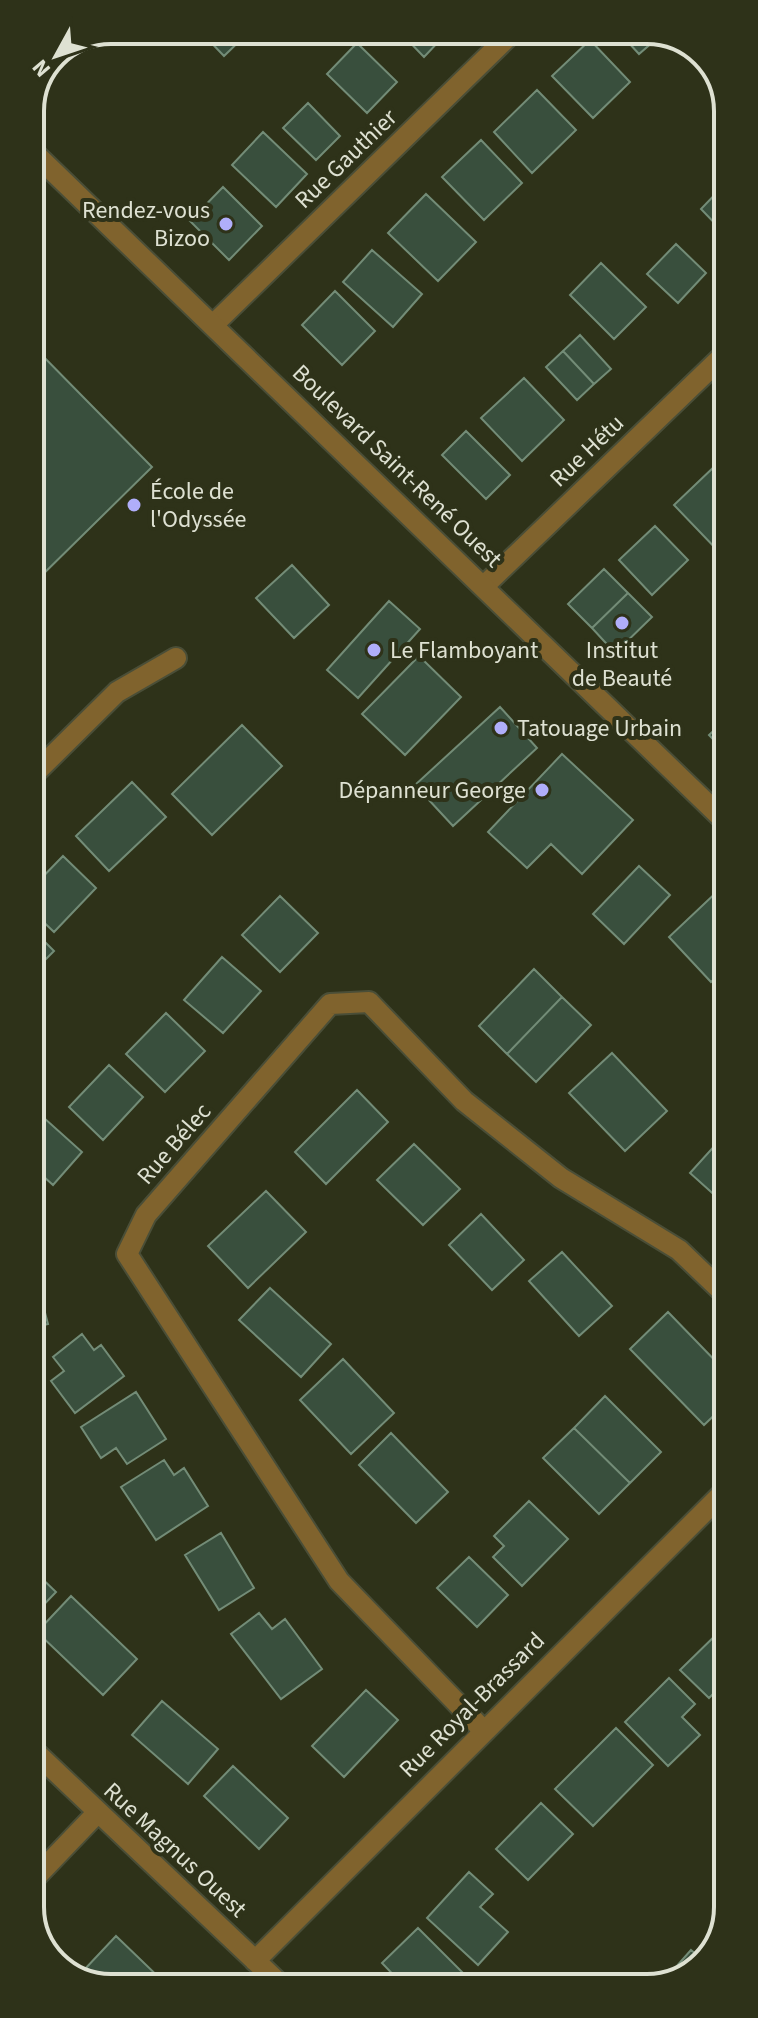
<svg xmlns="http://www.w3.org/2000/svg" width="758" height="2018" font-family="'Source Sans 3',sans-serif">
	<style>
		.building { fill: #394f3d; stroke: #738c77; stroke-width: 2 }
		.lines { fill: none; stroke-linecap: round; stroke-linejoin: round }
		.minor-casing { stroke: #4a4e37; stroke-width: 24 }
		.tertiary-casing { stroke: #4a4e37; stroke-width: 24 }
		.minor { stroke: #80632d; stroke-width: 20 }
		.tertiary { stroke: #80632d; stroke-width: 20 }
		.poi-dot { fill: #b0aefa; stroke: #2e3219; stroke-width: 3 }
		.labels { text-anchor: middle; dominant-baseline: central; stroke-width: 8; stroke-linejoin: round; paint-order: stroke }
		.street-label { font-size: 24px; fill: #dee1d2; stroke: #2e3219 }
		.poi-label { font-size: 24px; fill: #dee1d2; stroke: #2e3219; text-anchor: start }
		.rim { fill: none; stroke: #dee1d2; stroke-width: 4 }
	</style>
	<rect width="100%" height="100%" fill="#2e3219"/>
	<path class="building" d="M 199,30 L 251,30 L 224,56 Z
		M 398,30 L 434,30 L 442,38 L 424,57 Z
		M 617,30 L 653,30 L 662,34 L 639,54 Z
		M 590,40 L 630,82 L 593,118 L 552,76 Z
		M 357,43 L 397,82 L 367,113 L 327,74 Z
		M 537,90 L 576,130 L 532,173 L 494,132 Z
		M 308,103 L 340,136 L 316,160 L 283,128 Z
		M 263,132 L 307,174 L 276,207 L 232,165 Z
		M 481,140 L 522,183 L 484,220 L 442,177 Z
		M 725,184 L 725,234 L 701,209 Z
		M 223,187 L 262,226 L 229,260 L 190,221 Z
		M 426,194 L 476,242 L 438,281 L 388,233 Z
		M 676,244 L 706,273 L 678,303 L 647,274 Z
		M 372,250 L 422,294 L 393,327 L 343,282 Z
		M 601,263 L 646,307 L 614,339 L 570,295 Z
		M 335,291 L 375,331 L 342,365 L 302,325 Z
		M 580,335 L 611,369 L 594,384 L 563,351 Z
		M 31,344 L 152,467 L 31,586 Z
		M 563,351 L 594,384 L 577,400 L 546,367 Z
		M 524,378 L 564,420 L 522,461 L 481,418 Z
		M 466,431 L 510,475 L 486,499 L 442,455 Z
		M 716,465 L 726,475 L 723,556 L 674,505 Z
		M 655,526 L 688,560 L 652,595 L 619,560 Z
		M 292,565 L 329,605 L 294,638 L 256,598 Z
		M 604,569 L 628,593 L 592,628 L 568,604 Z
		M 628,593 L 652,617 L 615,653 L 592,628 Z
		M 389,601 L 420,629 L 358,698 L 327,670 Z
		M 419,656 L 461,697 L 405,755 L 362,714 Z
		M 500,707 L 537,748 L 453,826 L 415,785 Z
		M 726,719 L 726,753 L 709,735 Z
		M 242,725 L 282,766 L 212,835 L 172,794 Z
		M 562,754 L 633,820 L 582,874 L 551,844 L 527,868 L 488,832 Z
		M 132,782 L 166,817 L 109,871 L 76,836 Z
		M 63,856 L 96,888 L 54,932 L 31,910 L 31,889 Z
		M 639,866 L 670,895 L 624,944 L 593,914 Z
		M 721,888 L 726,894 L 727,968 L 711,982 L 669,937 Z
		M 280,896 L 318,933 L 280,972 L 242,935 Z
		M 31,928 L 54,951 L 31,974 Z
		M 222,957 L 261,991 L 223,1033 L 184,1000 Z
		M 534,969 L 562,997 L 507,1054 L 479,1026 Z
		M 562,997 L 591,1025 L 536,1082 L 507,1054 Z
		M 166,1013 L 205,1051 L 165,1092 L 126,1054 Z
		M 612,1053 L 667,1111 L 625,1151 L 569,1093 Z
		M 109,1065 L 143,1097 L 103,1140 L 69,1107 Z
		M 357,1090 L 388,1122 L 326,1184 L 295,1152 Z
		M 34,1109 L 82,1152 L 53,1185 L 32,1166 Z
		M 727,1132 L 727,1191 L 719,1199 L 690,1173 Z
		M 414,1144 L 460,1189 L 423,1225 L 377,1180 Z
		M 266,1191 L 306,1232 L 248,1288 L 208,1246 Z
		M 481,1214 L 524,1260 L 492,1290 L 449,1245 Z
		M 562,1252 L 612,1306 L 579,1336 L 529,1281 Z
		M 32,1263 L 48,1324 L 32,1328 Z
		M 270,1288 L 331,1344 L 301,1377 L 239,1320 Z
		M 668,1312 L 727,1373 L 727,1403 L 704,1425 L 630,1349 Z
		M 82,1334 L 94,1350 L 101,1345 L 124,1376 L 75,1413 L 51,1381 L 64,1371 L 53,1357 Z
		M 343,1359 L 394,1413 L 351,1454 L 300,1400 Z
		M 136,1392 L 166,1439 L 127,1464 L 116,1448 L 101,1458 L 81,1427 Z
		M 605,1396 L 661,1452 L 630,1483 L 574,1428 Z
		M 574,1428 L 630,1483 L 599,1514 L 543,1458 Z
		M 391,1433 L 448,1492 L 416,1523 L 359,1465 Z
		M 164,1460 L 174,1475 L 184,1468 L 208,1506 L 156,1540 L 121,1487 Z
		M 529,1501 L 568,1539 L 522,1586 L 493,1557 L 504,1546 L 494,1536 Z
		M 221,1533 L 254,1588 L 219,1610 L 185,1555 Z
		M 469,1557 L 508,1595 L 477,1627 L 437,1588 Z
		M 32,1569 L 56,1592 L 32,1617 Z
		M 71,1596 L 137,1659 L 103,1695 L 37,1632 Z
		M 259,1613 L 272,1629 L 285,1619 L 322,1669 L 281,1699 L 231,1634 Z
		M 724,1627 L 728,1631 L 728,1679 L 709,1698 L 680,1670 Z
		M 669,1678 L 695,1704 L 682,1717 L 700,1735 L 668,1766 L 625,1722 Z
		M 366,1690 L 398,1720 L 344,1777 L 312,1746 Z
		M 162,1701 L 218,1749 L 188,1784 L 132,1735 Z
		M 616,1728 L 653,1765 L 593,1826 L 555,1789 Z
		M 233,1766 L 288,1818 L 259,1849 L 204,1796 Z
		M 541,1803 L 573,1834 L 528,1880 L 496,1849 Z
		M 469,1872 L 493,1894 L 480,1907 L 508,1932 L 478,1965 L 427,1918 Z
		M 418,1928 L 462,1972 L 452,1982 L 456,1986 L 404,1986 L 382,1963 Z
		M 116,1936 L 169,1987 L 105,1988 L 84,1970 Z
		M 691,1950 L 704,1961 L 668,1985 L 660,1985 Z"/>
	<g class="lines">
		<g class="minor-casing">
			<path id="minor" d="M 52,59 L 59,51
				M 214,324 L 515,30
				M 484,586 L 726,353
				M 31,777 L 117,692 L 176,658
				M 483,1730 L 339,1581 L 127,1254 L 146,1215 L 330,1004 L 369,1002 L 464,1101 L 561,1178 L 679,1250 L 727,1296
				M 33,1750 L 283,1987
				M 33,1880 L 98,1812
				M 255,1961 L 727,1489"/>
		</g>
		<g class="tertiary-casing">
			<path id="tertiary" d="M 30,149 L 726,822"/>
		</g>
		<use href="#minor" class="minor"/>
		<use href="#tertiary" class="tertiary"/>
	</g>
	<g class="poi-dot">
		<circle cx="226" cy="224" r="8"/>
		<circle cx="134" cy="505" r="8"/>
		<circle cx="622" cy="623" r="8"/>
		<circle cx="374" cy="650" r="8"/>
		<circle cx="501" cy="728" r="8"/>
		<circle cx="542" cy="790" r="8"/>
	</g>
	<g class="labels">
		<g class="street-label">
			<text transform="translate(346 159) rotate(-44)">Rue Gauthier</text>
			<text transform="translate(587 451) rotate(-44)">Rue Hétu</text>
			<text transform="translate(397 466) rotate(44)">Boulevard Saint-René Ouest</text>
			<text transform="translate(174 1144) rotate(-49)">Rue Bélec</text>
			<text transform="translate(472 1705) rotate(-45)">Rue Royal-Brassard</text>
			<text transform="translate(175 1850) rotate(43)">Rue Magnus Ouest</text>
		</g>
		<g class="poi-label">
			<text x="210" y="210" text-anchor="end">Rendez-vous<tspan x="210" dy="28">Bizoo</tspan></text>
			<text x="150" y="491">École de<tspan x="150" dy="28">l'Odyssée</tspan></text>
			<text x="390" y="650">Le Flamboyant</text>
			<text x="622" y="650" text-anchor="middle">Institut<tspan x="622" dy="28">de Beauté</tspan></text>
			<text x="517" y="728">Tatouage Urbain</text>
			<text x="526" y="790" text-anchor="end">Dépanneur George</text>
		</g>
	</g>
	<path d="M0 0H758V2018H0ZM111 44H647A67 67 0 0 1 714 111V1907A67 67 0 0 1 647 1974H111A67 67 0 0 1 44 1907V111A67 67 0 0 1 111 44Z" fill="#2e3219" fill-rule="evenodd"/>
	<path class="rim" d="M111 44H647A67 67 0 0 1 714 111V1907A67 67 0 0 1 647 1974H111A67 67 0 0 1 44 1907V111A67 67 0 0 1 111 44Z"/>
	<g transform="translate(56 56) rotate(230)" stroke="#2e3219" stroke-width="6" paint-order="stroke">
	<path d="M0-6L14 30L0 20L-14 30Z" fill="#dee1d2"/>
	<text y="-12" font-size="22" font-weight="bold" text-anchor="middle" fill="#dee1d2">N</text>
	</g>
</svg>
